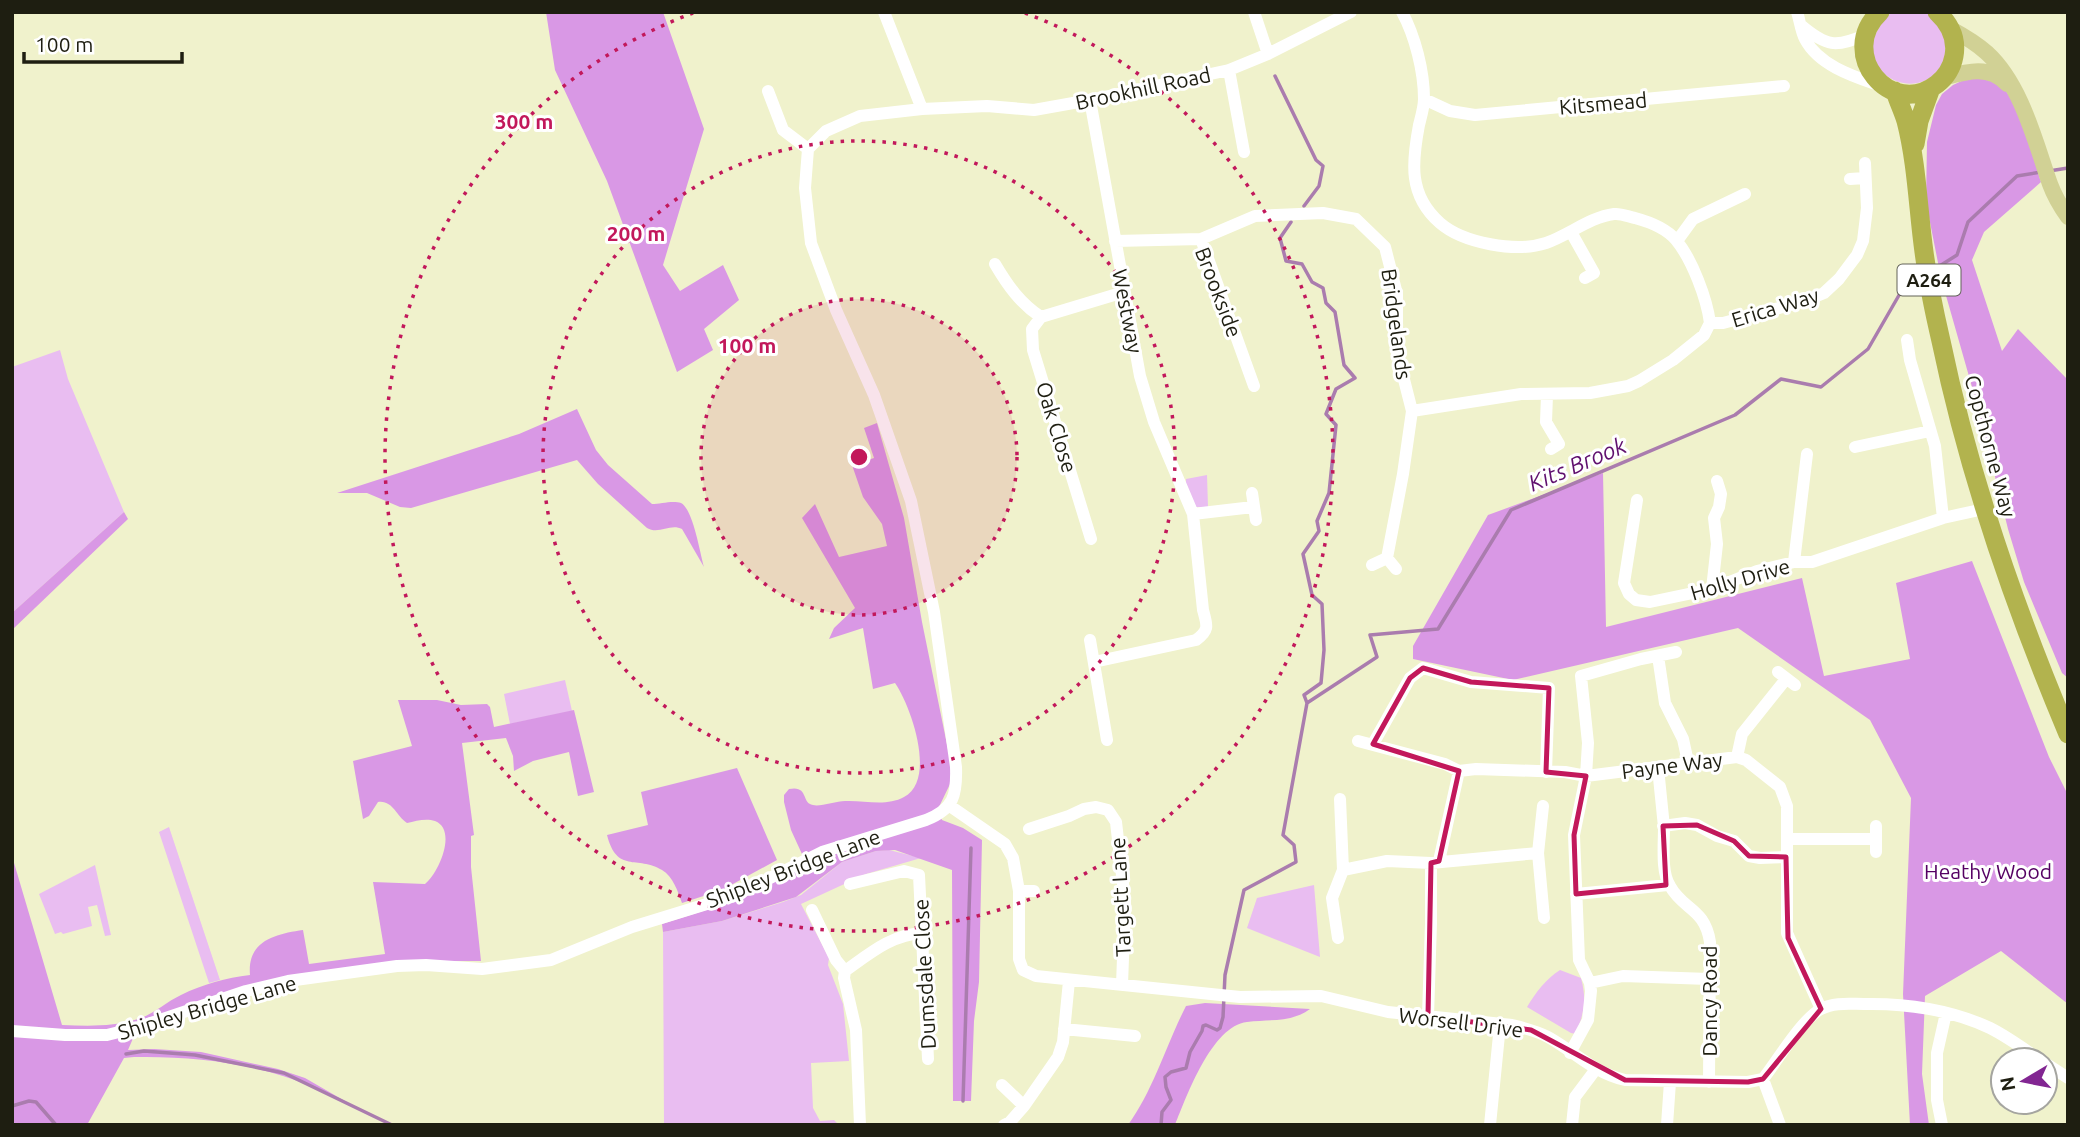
<svg xmlns="http://www.w3.org/2000/svg" width="2080" height="1137" font-family="Ubuntu,sans-serif">
	<style>
		.green { fill: #e9bdf1 }
		.forest { fill: #d998e5 }
		.lines { fill: none; stroke-linecap: round; stroke-linejoin: round }
		.stream { stroke: #aa7cae; stroke-width: 3.5 }
		.minor { stroke: #fff; stroke-width: 12 }
		.major { stroke: #d1d195; stroke-width: 16 }
		.highway { stroke: #b2b34e; stroke-width: 19 }
		.marked { fill: none; stroke: #c2185b; stroke-width: 5; stroke-linejoin: round }
		.ring { fill: none; stroke: #c2185b; stroke-width: 3.5; stroke-dasharray: 3.5 7 }
		.labels { text-anchor: middle; dominant-baseline: central; stroke-width: 6; stroke-linejoin: round; paint-order: stroke }
		.shield { fill: #fff; stroke: #626258; stroke-width: 2 }
		.shield-label { font-size: 19px; font-weight: bold; fill: #1e1e11 }
		.street-label { font-size: 21px; fill: #1e1e11; stroke: #fff }
		.park-label { font-size: 21px; fill: #550063; stroke: #fff }
		.water-label { font-size: 23px; font-style: italic; fill: #60106e; stroke: #fff }
		.centre { fill: #c2185b; stroke: #fff; stroke-width: 3.5 }
		.ring-label { font-size: 21px; text-anchor: middle; font-weight: bold; fill: #c2185b; stroke: #fff; stroke-width: 6; stroke-linejoin: round; paint-order: stroke }
	</style>
	<rect width="100%" height="100%" fill="#f0f2cc"/>
	<path class="green" d="M 1893,12 C 1902,12 1917,10 1926,13 C 1934,17 1940,26 1943,34 C 1956,72 1915,100 1883,73 C 1881,71 1877,67 1876,65 C 1873,59 1872,50 1870,44 L 1885,17 Z
		M 60,350 L 68,379 L 124,512 L 12,613 L 12,367 Z
		M 1207,475 L 1208,507 L 1196,507 L 1186,488 L 1186,479 Z
		M 565,680 L 572,711 L 510,724 L 504,694 Z
		M 169,827 L 220,980 L 209,983 L 159,832 Z
		M 889,850 L 921,858 L 866,874 L 801,904 L 829,958 L 828,965 L 843,1004 L 849,1061 L 811,1063 L 813,1108 L 820,1121 L 834,1120 L 839,1125 L 664,1125 L 663,932 L 722,921 L 783,902 L 801,895 L 842,862 L 876,851 Z
		M 95,865 L 111,935 L 105,936 L 97,905 L 88,907 L 92,926 L 63,934 L 61,932 L 55,934 L 39,894 Z
		M 1314,885 L 1320,957 L 1247,928 L 1257,898 Z
		M 1560,970 L 1581,978 C 1587,1001 1584,1012 1576,1034 L 1571,1033 L 1527,1007 C 1536,992 1546,979 1560,970 Z"/>
	<path class="forest" d="M 546,12 L 663,12 L 704,129 L 663,265 L 680,291 L 723,265 L 739,300 L 704,329 L 713,350 L 677,372 L 607,181 L 555,70 Z
		M 1970,77 C 1979,78 1988,78 1997,82 C 2017,94 2034,159 2041,182 L 1984,232 L 1972,260 L 2002,351 L 2018,329 L 2068,380 L 2068,678 L 2062,673 L 2024,582 L 2008,529 L 1978,408 L 1941,278 L 1926,202 L 1927,142 L 1936,105 L 1942,94 L 1953,85 Z
		M 577,409 L 596,450 L 608,465 L 652,504 C 660,504 673,500 681,503 C 693,509 700,553 704,567 L 682,529 C 670,523 659,535 647,528 L 598,484 L 577,460 L 411,508 L 400,507 L 367,493 L 337,493 L 519,434 Z
		M 877,423 L 904,518 L 922,622 L 952,769 L 951,782 L 938,809 L 942,820 L 963,828 L 982,840 L 979,982 L 974,1021 L 971,1101 L 953,1101 L 952,870 L 895,850 L 876,851 L 842,862 L 796,897 L 722,921 L 663,932 L 662,924 L 722,905 L 807,865 L 791,830 L 784,802 L 784,795 L 789,789 C 809,785 801,803 813,805 C 820,807 836,801 845,801 C 864,800 886,807 904,797 C 937,780 911,706 895,683 L 873,689 L 863,628 L 829,639 L 834,628 L 855,608 L 802,518 L 815,504 L 839,557 L 887,546 L 882,524 L 863,497 L 852,465 L 874,458 L 864,428 Z
		M 1603,473 L 1606,627 L 1802,578 L 1824,676 L 1910,659 L 1896,583 L 1972,561 L 2049,757 L 2068,795 L 2068,1004 L 2001,951 L 1925,996 L 1922,1074 L 1929,1125 L 1910,1125 L 1903,994 L 1911,798 L 1870,720 L 1738,628 L 1513,680 L 1413,659 L 1413,646 L 1488,515 Z
		M 124,512 L 128,519 L 12,630 L 12,613 Z
		M 398,700 L 437,700 L 461,705 L 487,704 L 490,707 L 494,727 L 574,710 L 594,792 L 578,796 L 569,752 L 533,761 L 514,771 L 513,756 L 506,738 L 462,743 L 474,835 L 471,836 L 471,867 L 481,961 L 415,961 L 282,980 L 134,1036 L 128,1050 L 154,1049 L 201,1052 L 278,1069 L 305,1078 L 357,1108 C 333,1097 309,1084 283,1076 C 235,1061 184,1056 134,1057 L 124,1058 L 87,1125 L 12,1125 L 12,856 L 62,1025 C 88,1026 113,1027 138,1019 C 154,1014 166,1002 181,995 C 203,984 226,978 250,975 C 247,941 275,934 303,930 L 309,964 L 385,954 L 373,882 L 425,884 C 438,874 458,830 435,821 C 426,818 416,821 407,823 C 396,816 393,800 378,802 L 369,816 L 363,819 L 353,761 L 412,746 Z
		M 737,768 L 777,860 L 722,890 L 682,903 C 678,892 673,876 662,870 C 637,855 617,874 607,835 L 648,825 L 641,792 Z
		M 1205,1003 L 1310,1009 C 1291,1023 1269,1019 1247,1022 C 1212,1026 1187,1095 1175,1125 L 1128,1125 C 1154,1089 1166,1045 1186,1006 Z"/>
	<g class="lines">
		<path class="stream" d="M 1275,76 L 1316,160 L 1323,166 L 1319,186 L 1304,206
			M 2049,171 L 2068,168
			M 1938,267 L 1957,255 L 1968,222 L 2017,176 L 2041,172
			M 1307,703 L 1377,657 L 1370,635 L 1438,629 L 1511,510 L 1735,415 L 1781,379 L 1821,387 L 1868,349 L 1902,290
			M 126,1054 L 144,1051 L 195,1055 L 284,1073 L 392,1125
			M 963,1101 L 971,848
			M 12,1106 L 29,1101 L 36,1102 L 56,1125
			M 1161,1125 L 1162,1112 L 1171,1100 L 1166,1087 L 1165,1077 L 1171,1072 L 1186,1068 L 1190,1052 L 1202,1031 L 1203,1026 L 1206,1025 L 1217,1030 L 1220,1028 L 1223,1017 L 1225,975 L 1244,890 L 1296,862 L 1294,845 L 1283,835 L 1307,703 L 1304,695 L 1321,683 L 1324,650 L 1322,604 L 1312,595 L 1303,554 L 1319,531 L 1317,521 L 1329,493 L 1336,425 L 1326,414 L 1336,389 L 1355,378 L 1344,365 L 1335,312 L 1326,303 L 1323,288 L 1312,282 L 1302,264 L 1286,261 L 1280,238 L 1291,222"/>
		<path class="minor" d="M 884,12 L 922,109
			M 1254,12 L 1268,54
			M 1402,12 C 1415,36 1424,71 1424,99 C 1424,107 1421,117 1419,125 C 1412,162 1408,195 1440,223 C 1463,243 1516,253 1546,243 C 1569,235 1590,217 1614,214 C 1621,213 1629,217 1635,218 C 1650,222 1666,228 1676,240 C 1692,259 1707,299 1710,323
			M 1797,12 C 1800,21 1801,32 1805,39 C 1819,66 1855,77 1881,86
			M 1802,26 C 1826,46 1836,48 1865,35
			M 1229,70 L 1244,152
			M 768,91 L 783,130 L 808,149
			M 1424,99 L 1450,111 L 1475,115 L 1784,86
			M 1090,100 L 1140,376 L 1154,422 L 1193,514 L 1203,610 C 1207,625 1210,630 1196,640 L 1094,662
			M 1850,179 L 1865,178
			M 1571,232 L 1594,273 L 1585,278
			M 1201,239 L 1255,216 L 1323,213 L 1356,219 L 1385,247 L 1397,294 L 1397,352 L 1412,411 L 1403,474 L 1387,558
			M 1115,241 L 1201,239 L 1254,386
			M 1677,241 L 1693,219 L 1745,194
			M 995,264 C 1008,286 1020,303 1041,317
			M 1907,340 L 1910,360 L 1935,446 L 1943,518
			M 1547,395 L 1546,422 L 1559,444 L 1551,449
			M 1412,411 L 1521,394 L 1590,393 L 1628,386 L 1639,381 L 1673,360 L 1704,335 L 1710,323 L 1723,323 L 1805,301 L 1824,293 L 1839,279 L 1857,255 L 1863,241 L 1867,208 L 1865,163
			M 1855,447 L 1930,431
			M 1252,493 L 1256,520
			M 1637,500 L 1624,583 L 1629,594 L 1636,600 L 1650,602 L 1712,589 L 1757,571 L 1794,562 L 1812,562 L 1943,518 L 1984,509
			M 1193,514 L 1253,507
			M 1091,539 L 1033,350 L 1032,329 L 1041,317 L 1124,292
			M 1794,562 L 1807,454
			M 1372,565 L 1387,558 L 1396,569
			M 1712,589 L 1717,544 L 1714,518 L 1719,507 L 1721,494 L 1717,481
			M 1090,640 L 1107,740
			M 1658,656 L 1665,703 L 1683,739 L 1688,762
			M 1778,672 L 1795,685
			M 1358,741 L 1445,764 L 1459,771
			M 1373,744 L 1410,678 L 1423,668 L 1471,682 L 1549,688 L 1546,772
			M 1737,757 L 1742,734 L 1786,679
			M 1658,768 C 1660,788 1662,807 1664,827 C 1664,844 1661,873 1670,886 C 1683,910 1705,908 1710,942 L 1709,1082
			M 1340,799 L 1343,870
			M 950,806 L 1005,844 L 1013,858 L 1019,891 L 1019,959 L 1023,970 L 1036,976 L 1240,997 L 1321,996 L 1388,1012 L 1512,1025 C 1524,1028 1537,1031 1548,1037 C 1575,1052 1594,1073 1625,1080 L 1748,1082 L 1763,1079 C 1777,1061 1803,1018 1821,1009 C 1834,1002 1850,1004 1864,1004 C 1906,1003 1952,1010 1990,1028 C 2008,1037 2024,1049 2040,1060
			M 1543,806 L 1538,853 L 1544,918
			M 1663,826 L 1685,823 L 1697,825 L 1717,836 L 1734,841 L 1749,856 L 1760,858 L 1786,857
			M 1029,829 L 1069,816 L 1084,809 L 1096,807 L 1108,810 L 1116,822 L 1125,902 L 1122,985
			M 1787,839 L 1876,839
			M 1876,852 L 1876,826
			M 1439,861 L 1459,771 L 1476,769 L 1565,772 L 1586,776 L 1737,757 L 1746,760 L 1780,787 L 1787,806 L 1787,933 L 1821,1009
			M 850,884 L 904,871 L 919,875 L 928,1059
			M 1019,891 L 1034,891
			M 1576,894 L 1668,885
			M 812,910 L 836,960 L 845,971 L 844,978 L 856,1030 L 860,1125
			M 1338,938 L 1332,898 L 1343,870 L 1387,861 L 1431,863 L 1538,853
			M 845,971 C 869,954 892,934 923,933
			M 1590,983 L 1623,976 L 1709,979
			M 1428,1016 L 1431,923 L 1431,863
			M 1064,1029 L 1135,1036
			M 12,1031 L 65,1035 L 107,1035 L 139,1027 L 246,991 L 288,981 L 397,966 L 426,965 L 482,969 L 551,960 L 632,927 L 736,895 L 822,852 L 926,820 C 954,809 957,795 956,767 L 934,612 L 911,501 L 874,395 L 836,310 L 811,243 L 805,188 L 808,149 L 826,131 L 860,116 L 922,109 L 987,106 L 1034,110 L 1090,100 L 1229,70 L 1268,54 L 1351,12
			M 1570,1053 L 1588,1020 L 1591,991 L 1590,983 L 1579,960 L 1574,835 L 1586,776 L 1588,743 L 1581,676 L 1641,659 L 1676,652
			M 2045,1063 L 2068,1078
			M 1763,1079 L 1780,1125
			M 1002,1085 L 1024,1106
			M 1004,1125 L 1010,1122 L 1024,1106 L 1058,1057 L 1063,1042 L 1069,981
			M 1490,1125 L 1500,1025
			M 1572,1125 L 1575,1097 L 1596,1069
			M 1667,1125 L 1670,1082
			M 1942,1125 L 1937,1100 L 1937,1053 L 1946,1013"/>
		<path class="major" d="M 1951,29 C 1964,36 1976,43 1987,53 C 2021,84 2035,141 2050,184 C 2054,195 2061,207 2068,217
			M 1943,78 C 1965,72 1989,64 2007,84"/>
		<path class="highway" d="M 1880,12 C 1836,53 1891,120 1937,84 C 1946,77 1952,67 1954,56 C 1957,39 1950,24 1937,12
			M 1895,91 C 1898,101 1903,111 1906,121 C 1917,164 1918,209 1924,252 C 1928,282 1934,311 1941,341 C 1969,476 2014,606 2068,734
			M 1915,144 L 1919,121 L 1931,88"/>
	</g>
	<path class="marked" d="M 1423,668 L 1471,682 L 1549,688 L 1546,772 L 1586,776 L 1574,835 L 1576,894 L 1666,885 L 1663,826 L 1697,825 L 1734,841 L 1749,856 L 1786,857 L 1788,938 L 1821,1009 L 1763,1079 L 1748,1082 L 1625,1080 L 1531,1030 L 1428,1016 L 1431,863 L 1439,861 L 1459,771 L 1373,744 L 1410,678 Z"/>
	<circle cx="859" cy="457" r="158" fill="#c2185b" fill-opacity=".12"/>
	<g class="ring">
		<circle cx="859" cy="457" r="158"/>
		<circle cx="859" cy="457" r="316"/>
		<path d="M1025 13A474 474 0 1 1 693 13"/>
	</g>
	<g class="labels">
		<rect class="shield" x="1897.5" y="264.5" width="63" height="31" rx="5"/>
		<g class="shield-label">
			<text x="1929" y="280">A264</text>
		</g>
		<g class="street-label">
			<text transform="translate(1143 88) rotate(-12)">Brookhill Road</text>
			<text transform="translate(1603 103) rotate(-5)">Kitsmead</text>
			<text transform="translate(1219 292) rotate(69)">Brookside</text>
			<text transform="translate(1775 307) rotate(-17)">Erica Way</text>
			<text transform="translate(1128 311) rotate(79)">Westway</text>
			<text transform="translate(1397 324) rotate(82)">Bridgelands</text>
			<text transform="translate(1057 427) rotate(73)">Oak Close</text>
			<text transform="translate(1991 446) rotate(75)">Copthorne Way</text>
			<text transform="translate(1740 579) rotate(-16)">Holly Drive</text>
			<text transform="translate(1672 765) rotate(-7)">Payne Way</text>
			<text transform="translate(793 868) rotate(-21)">Shipley Bridge Lane</text>
			<text transform="translate(1120 897) rotate(-93)">Targett Lane</text>
			<text transform="translate(924 974) rotate(-93)">Dumsdale Close</text>
			<text transform="translate(1709 1001) rotate(-90)">Dancy Road</text>
			<text transform="translate(207 1007) rotate(-16)">Shipley Bridge Lane</text>
			<text transform="translate(1461 1022) rotate(7)">Worsell Drive</text>
		</g>
		<g class="park-label">
			<text x="1988" y="871">Heathy Wood</text>
		</g>
		<g class="water-label">
			<text transform="translate(1577 464) rotate(-23)">Kits Brook</text>
		</g>
	</g>
	<circle cx="859" cy="457" r="10" class="centre"/>
	<g class="ring-label">
		<text x="524" y="129">300 m</text>
		<text x="636" y="241">200 m</text>
		<text x="747" y="353">100 m</text>
	</g>
	<rect width="2080" height="1137" fill="none" stroke="#1e1e11" stroke-width="28"/>
	<g transform="translate(2024 1081) rotate(260)"><circle r="33" fill="#ffffff" stroke="#a5a5a0" stroke-width="2"/>
	<path d="M0-5L12 26L0 18L-12 26Z" fill="#822692"/>
	<text y="-10" font-size="19" font-weight="bold" text-anchor="middle" fill="#1e1e11">N</text>
	</g>
	<path d="M24 52v10h158v-10" fill="none" stroke="#1e1e11" stroke-width="3.5"/>
	<text x="35" y="52" font-size="21" fill="#1e1e11" stroke="#ffffff" stroke-width="5" paint-order="stroke">100 m</text>
</svg>
